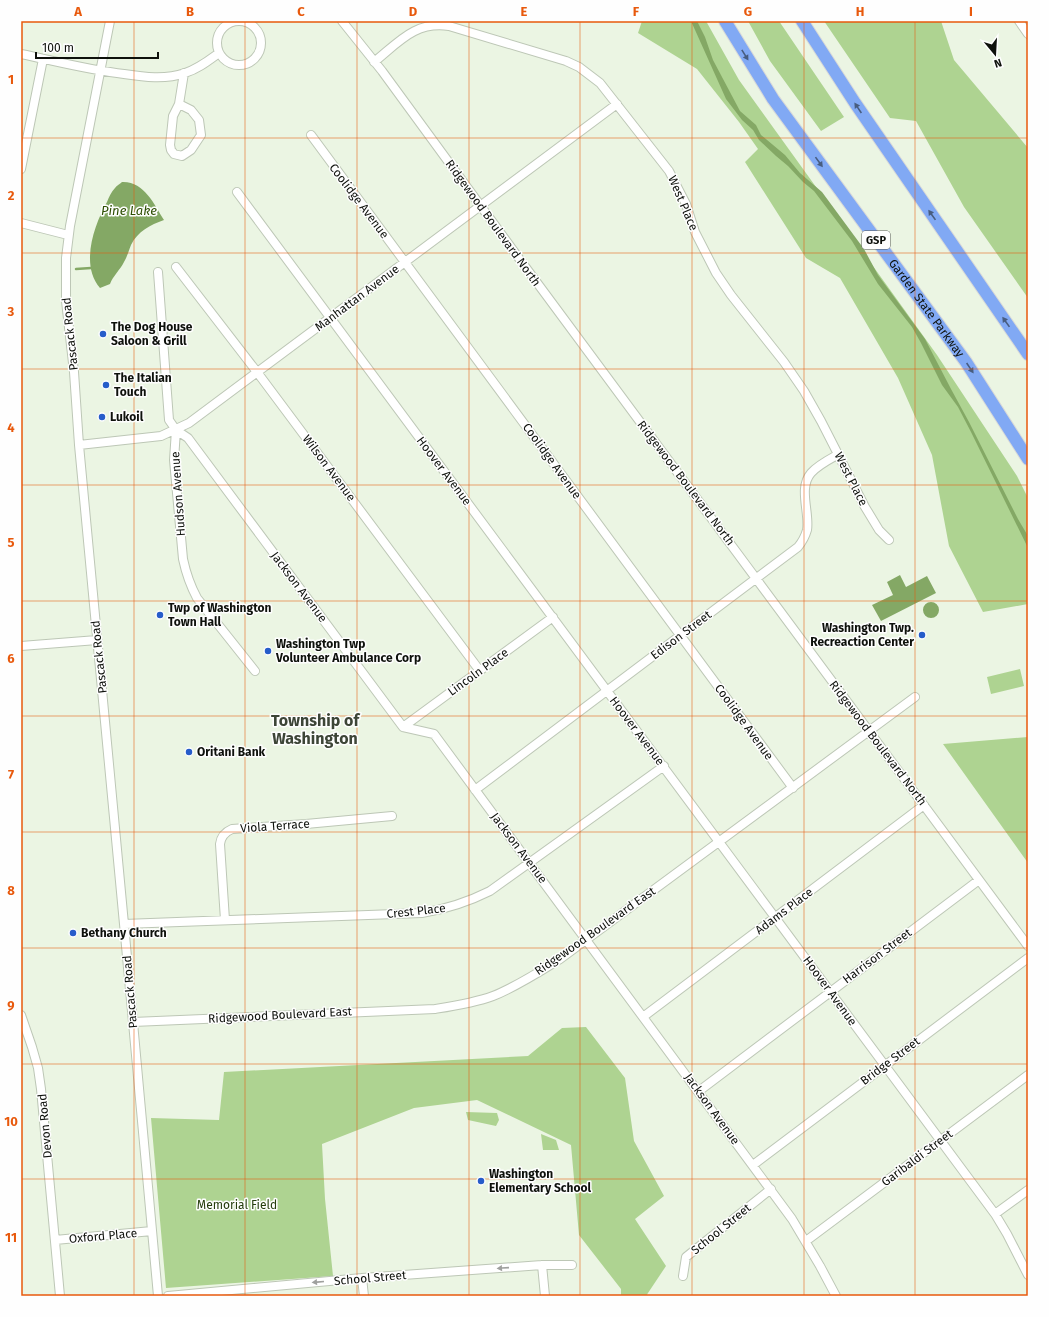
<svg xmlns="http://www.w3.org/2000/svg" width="1049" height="1317" font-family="'Fira Sans',sans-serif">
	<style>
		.green { fill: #aed391 }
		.water { fill: #84a865 }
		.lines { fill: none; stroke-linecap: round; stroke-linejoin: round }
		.stream { stroke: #84a865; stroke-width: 2.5 }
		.minor-casing { stroke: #bdc7b6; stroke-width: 10 }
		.highway-casing { stroke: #d8d9d8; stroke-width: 14 }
		.minor { stroke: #fff; stroke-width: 8 }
		.highway { stroke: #81a9f4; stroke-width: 12 }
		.oneway { fill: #485d80 }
		.oneway2 { fill: #9fa09e }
		.grid { fill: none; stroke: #e8590c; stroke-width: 1; stroke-opacity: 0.55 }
		.poi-dot { fill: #265cca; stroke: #fefefe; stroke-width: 1.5 }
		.labels { text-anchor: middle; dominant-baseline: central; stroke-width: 3; stroke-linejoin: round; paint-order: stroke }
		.shield { fill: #fefefe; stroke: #565855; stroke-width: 1 }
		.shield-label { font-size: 11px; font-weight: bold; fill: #0e110c }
		.street-label { font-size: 12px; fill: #0e110c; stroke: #fefefe }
		.poi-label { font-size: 12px; font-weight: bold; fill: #0e110c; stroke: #fefefe; text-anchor: start }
		.park-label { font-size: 12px; fill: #253d0c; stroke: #fefefe }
		.water-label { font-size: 13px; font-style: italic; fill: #2e4f03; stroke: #fefefe }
		.district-label { font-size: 16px; font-weight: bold; fill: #3d4537; stroke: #fefefe }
		.neatline { fill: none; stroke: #e8590c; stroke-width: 1.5 }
		.grid-label { font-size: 13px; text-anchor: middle; font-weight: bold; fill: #e8590c }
	</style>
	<rect width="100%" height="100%" fill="#ebf5e3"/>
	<path class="green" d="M 642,21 L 706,21 L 739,80 L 937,355 L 1017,476 L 1028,498 L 1028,604 L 983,612 L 949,546 L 932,455 L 898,378 L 840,278 L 806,258 L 745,162 L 758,149 L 739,122 L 697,69 L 638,33 Z
		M 748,21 L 779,21 L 844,117 L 821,131 L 770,61 Z
		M 824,21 L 941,21 L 954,60 L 1028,148 L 1028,298 L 964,207 L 916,121 L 890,118 Z
		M 1020,669 L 1024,686 L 991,694 L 987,677 Z
		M 1028,737 L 1028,863 L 943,744 Z
		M 586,1027 L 625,1078 L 634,1141 L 664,1196 L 635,1219 L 666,1266 L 646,1296 L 621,1296 L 621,1289 L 579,1235 L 571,1145 L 477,1100 L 414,1108 L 322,1144 L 325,1199 L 333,1276 L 166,1288 L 151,1118 L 219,1120 L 224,1072 L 528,1056 L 562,1028 Z
		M 466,1112 L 497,1113 L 499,1120 L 496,1126 L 468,1120 Z
		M 541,1134 L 556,1140 L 559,1150 L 543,1150 Z"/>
	<path class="water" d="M 691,21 L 697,21 L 705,37 L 713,60 L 740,111 L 756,125 L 761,135 L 785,155 L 800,173 L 822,192 L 864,249 L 878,275 L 925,339 L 951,389 L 969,422 L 1018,519 L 1028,536 L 1028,548 L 971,432 L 958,407 L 942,385 L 921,343 L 912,327 L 878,284 L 852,241 L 814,191 L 803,182 L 788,166 L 776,156 L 759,140 L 753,130 L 742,120 L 726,99 Z
		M 122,182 C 144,181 154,204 164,220 C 150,225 138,231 131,245 C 129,250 127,257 124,262 C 120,270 113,276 110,284 L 100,288 C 80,265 94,225 107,202 C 109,197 111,192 115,188 C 116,186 120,184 122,182 Z
		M 900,575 L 906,587 L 927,576 L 936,593 L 881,621 L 872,605 L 893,595 L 887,582 Z
		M923 610a8 8 0 1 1 16 0a8 8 0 1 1-16 0Z"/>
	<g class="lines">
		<path class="stream" d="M 76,269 L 91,268"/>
		<g class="minor-casing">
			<path id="minor" d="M 110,21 L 70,226 L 66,258 L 66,301 L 74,372 L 79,445 L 124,924 L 158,1296
				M 342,21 L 382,71 L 518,257 L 1028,946
				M 1019,21 L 1028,34
				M217 43a22 22 0 1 1 44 0a22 22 0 1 1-44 0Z
				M 21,54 C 55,61 89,70 124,74 C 144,77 165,80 185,73 C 198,69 208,61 219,53
				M 374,62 C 399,42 415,21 449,26 L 566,61 L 579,67 L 600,83 L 669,171 L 686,204 L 695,232 L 716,273 L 731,295 L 784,362 L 804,391 L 821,421 L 865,507 L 879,530 L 889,540
				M 179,104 L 191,110 L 199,120 L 201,135 L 191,150 L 182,156 L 174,154 L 171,150 L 170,145 L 173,116 L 179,104 L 184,73
				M 311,135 L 793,788
				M 21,169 L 43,59
				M 237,192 L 995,1214 L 1007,1234 L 1028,1275
				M 21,223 L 68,235
				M 176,267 L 257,372 L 480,671
				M 158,272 L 169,420 L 176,430 L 174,460 L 183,559 C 186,573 190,585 197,598 L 255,671
				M 176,430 L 188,438 L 403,727 L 434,734 L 792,1219 L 820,1266 L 836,1296
				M 79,445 L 161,436 L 189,423 L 617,104
				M 21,646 L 97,640
				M 403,727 L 553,617
				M 475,790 L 798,547 C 802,542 805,537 807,530 C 810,513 798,488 811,473 C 818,465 830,459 839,454
				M 225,920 L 220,844 C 221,836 225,832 232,829 L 306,824 L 392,816
				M 124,924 L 422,913 C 447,909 468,902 490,891 L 664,766
				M 21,1015 L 32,1047 L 38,1068 L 41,1089 L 60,1296
				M 643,1017 L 924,805
				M 133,1022 L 435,1009 C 454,1006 474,1003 493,996 C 516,987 539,972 560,959 L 915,697
				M 699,1091 L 979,880
				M 753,1165 L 1028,958
				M 995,1214 L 1028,1190
				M 55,1240 L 152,1231
				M 806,1241 L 1028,1075
				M 542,1265 L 545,1296
				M 683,1276 L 686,1257 L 771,1189
				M 362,1278 L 364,1296
				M 168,1296 L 362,1278 L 542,1265 L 572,1265"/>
		</g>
		<g class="highway-casing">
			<g id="highway">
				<path id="s1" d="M 725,21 L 773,99 L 966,362 L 1028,459"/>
				<path d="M 802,21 L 855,103 L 1028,354"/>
			</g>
		</g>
		<use href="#minor" class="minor"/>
		<use href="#highway" class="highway"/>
	</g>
	<defs><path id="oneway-solid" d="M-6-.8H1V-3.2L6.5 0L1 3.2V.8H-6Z"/></defs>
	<g class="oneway">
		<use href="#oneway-solid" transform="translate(745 55) rotate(58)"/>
		<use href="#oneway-solid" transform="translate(858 108) rotate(-124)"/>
		<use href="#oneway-solid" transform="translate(819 162) rotate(54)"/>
		<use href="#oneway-solid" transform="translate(932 215) rotate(-125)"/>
		<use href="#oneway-solid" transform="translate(1006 322) rotate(-125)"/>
		<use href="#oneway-solid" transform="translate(970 368) rotate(56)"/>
	</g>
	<g class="oneway2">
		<use href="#oneway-solid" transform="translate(503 1268) rotate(176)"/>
		<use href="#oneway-solid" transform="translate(318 1282) rotate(175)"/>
	</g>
	<path class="grid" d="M 134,21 L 134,1296M 245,21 L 245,1296M 357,21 L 357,1296M 469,21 L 469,1296M 580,21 L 580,1296M 692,21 L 692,1296M 804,21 L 804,1296M 915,21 L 915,1296M 21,138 L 1028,138M 21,253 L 1028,253M 21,369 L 1028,369M 21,485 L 1028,485M 21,601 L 1028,601M 21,716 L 1028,716M 21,832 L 1028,832M 21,948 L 1028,948M 21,1064 L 1028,1064M 21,1179 L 1028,1179"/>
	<g class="poi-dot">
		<circle cx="103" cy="334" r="4"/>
		<circle cx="106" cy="385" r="4"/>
		<circle cx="102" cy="417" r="4"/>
		<circle cx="160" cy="615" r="4"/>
		<circle cx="922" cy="635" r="4"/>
		<circle cx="268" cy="651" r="4"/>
		<circle cx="189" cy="752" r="4"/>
		<circle cx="73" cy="933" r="4"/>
		<circle cx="481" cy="1181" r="4"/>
	</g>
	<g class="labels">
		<rect class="shield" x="862" y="231" width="28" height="18" rx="3"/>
		<g class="shield-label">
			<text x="876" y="240">GSP</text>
		</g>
		<g class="street-label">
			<text transform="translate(359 201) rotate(53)">Coolidge Avenue</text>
			<text transform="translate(683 203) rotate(67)">West Place</text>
			<text transform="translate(493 223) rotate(54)">Ridgewood Boulevard North</text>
			<text transform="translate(357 298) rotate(-37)">Manhattan Avenue</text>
			<text stroke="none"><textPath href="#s1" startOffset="351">Garden State Parkway</textPath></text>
			<text transform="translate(70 334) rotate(-96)">Pascack Road</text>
			<text transform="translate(552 461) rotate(54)">Coolidge Avenue</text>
			<text transform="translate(329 468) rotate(53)">Wilson Avenue</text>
			<text transform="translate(444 471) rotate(53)">Hoover Avenue</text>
			<text transform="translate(851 479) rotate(63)">West Place</text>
			<text transform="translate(686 483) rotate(53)">Ridgewood Boulevard North</text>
			<text transform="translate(178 494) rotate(-94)">Hudson Avenue</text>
			<text transform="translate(299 587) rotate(53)">Jackson Avenue</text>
			<text transform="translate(681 635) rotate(-37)">Edison Street</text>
			<text transform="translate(99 657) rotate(-96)">Pascack Road</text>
			<text transform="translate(478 672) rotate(-36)">Lincoln Place</text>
			<text transform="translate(744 722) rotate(54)">Coolidge Avenue</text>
			<text transform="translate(637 731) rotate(53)">Hoover Avenue</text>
			<text transform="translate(878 743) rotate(53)">Ridgewood Boulevard North</text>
			<text transform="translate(275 826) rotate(-4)">Viola Terrace</text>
			<text transform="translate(519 848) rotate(53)">Jackson Avenue</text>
			<text transform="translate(416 911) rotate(-6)">Crest Place</text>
			<text transform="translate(784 911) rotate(-37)">Adams Place</text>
			<text transform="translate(595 931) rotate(-35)">Ridgewood Boulevard East</text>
			<text transform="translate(877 956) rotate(-37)">Harrison Street</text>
			<text transform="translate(830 991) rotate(54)">Hoover Avenue</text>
			<text transform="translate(130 992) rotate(-95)">Pascack Road</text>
			<text transform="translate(280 1015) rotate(-3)">Ridgewood Boulevard East</text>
			<text transform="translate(890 1061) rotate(-37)">Bridge Street</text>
			<text transform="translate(712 1109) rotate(54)">Jackson Avenue</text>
			<text transform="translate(45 1126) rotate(-95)">Devon Road</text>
			<text transform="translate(917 1158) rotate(-37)">Garibaldi Street</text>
			<text transform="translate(721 1229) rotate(-39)">School Street</text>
			<text transform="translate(103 1236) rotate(-5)">Oxford Place</text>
			<text transform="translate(370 1278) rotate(-5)">School Street</text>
		</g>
		<g class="poi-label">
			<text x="111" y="327">The Dog House<tspan x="111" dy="14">Saloon &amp; Grill</tspan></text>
			<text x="114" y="378">The Italian<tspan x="114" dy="14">Touch</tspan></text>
			<text x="110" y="417">Lukoil</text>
			<text x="168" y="608">Twp of Washington<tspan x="168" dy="14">Town Hall</tspan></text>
			<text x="914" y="628" text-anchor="end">Washington Twp.<tspan x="914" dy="14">Recreaction Center</tspan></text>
			<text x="276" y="644">Washington Twp<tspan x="276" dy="14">Volunteer Ambulance Corp</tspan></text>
			<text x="197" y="752">Oritani Bank</text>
			<text x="81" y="933">Bethany Church</text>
			<text x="489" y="1174">Washington<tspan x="489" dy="14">Elementary School</tspan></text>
		</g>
		<g class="park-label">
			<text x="237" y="1205">Memorial Field</text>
		</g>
		<g class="water-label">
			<text x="129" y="210">Pine Lake</text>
		</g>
		<g class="district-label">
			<text x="315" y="720">Township of<tspan x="315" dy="18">Washington</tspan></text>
		</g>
	</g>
	<rect width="1049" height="1317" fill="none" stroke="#fefefe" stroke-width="44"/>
	<g transform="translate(995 54) rotate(162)" stroke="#fefefe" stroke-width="3" paint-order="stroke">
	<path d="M0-3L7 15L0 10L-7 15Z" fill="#0e110c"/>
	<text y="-6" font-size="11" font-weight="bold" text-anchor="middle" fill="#0e110c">N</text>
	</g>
	<path d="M36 52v6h122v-6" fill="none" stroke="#0e110c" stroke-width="2"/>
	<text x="42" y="52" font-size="12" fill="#0e110c" stroke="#fefefe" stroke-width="3" paint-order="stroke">100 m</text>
	<rect x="22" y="22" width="1005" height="1273" class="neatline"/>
	<g class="grid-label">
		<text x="78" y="16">A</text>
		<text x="190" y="16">B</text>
		<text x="301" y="16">C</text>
		<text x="413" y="16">D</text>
		<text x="524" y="16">E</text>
		<text x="636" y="16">F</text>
		<text x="748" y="16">G</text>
		<text x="860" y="16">H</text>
		<text x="971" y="16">I</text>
		<text x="11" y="84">1</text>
		<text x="11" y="200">2</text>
		<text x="11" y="316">3</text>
		<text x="11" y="432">4</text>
		<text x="11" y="547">5</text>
		<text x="11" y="663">6</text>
		<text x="11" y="779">7</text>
		<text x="11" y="895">8</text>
		<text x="11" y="1010">9</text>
		<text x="11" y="1126">10</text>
		<text x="11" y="1242">11</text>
	</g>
</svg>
